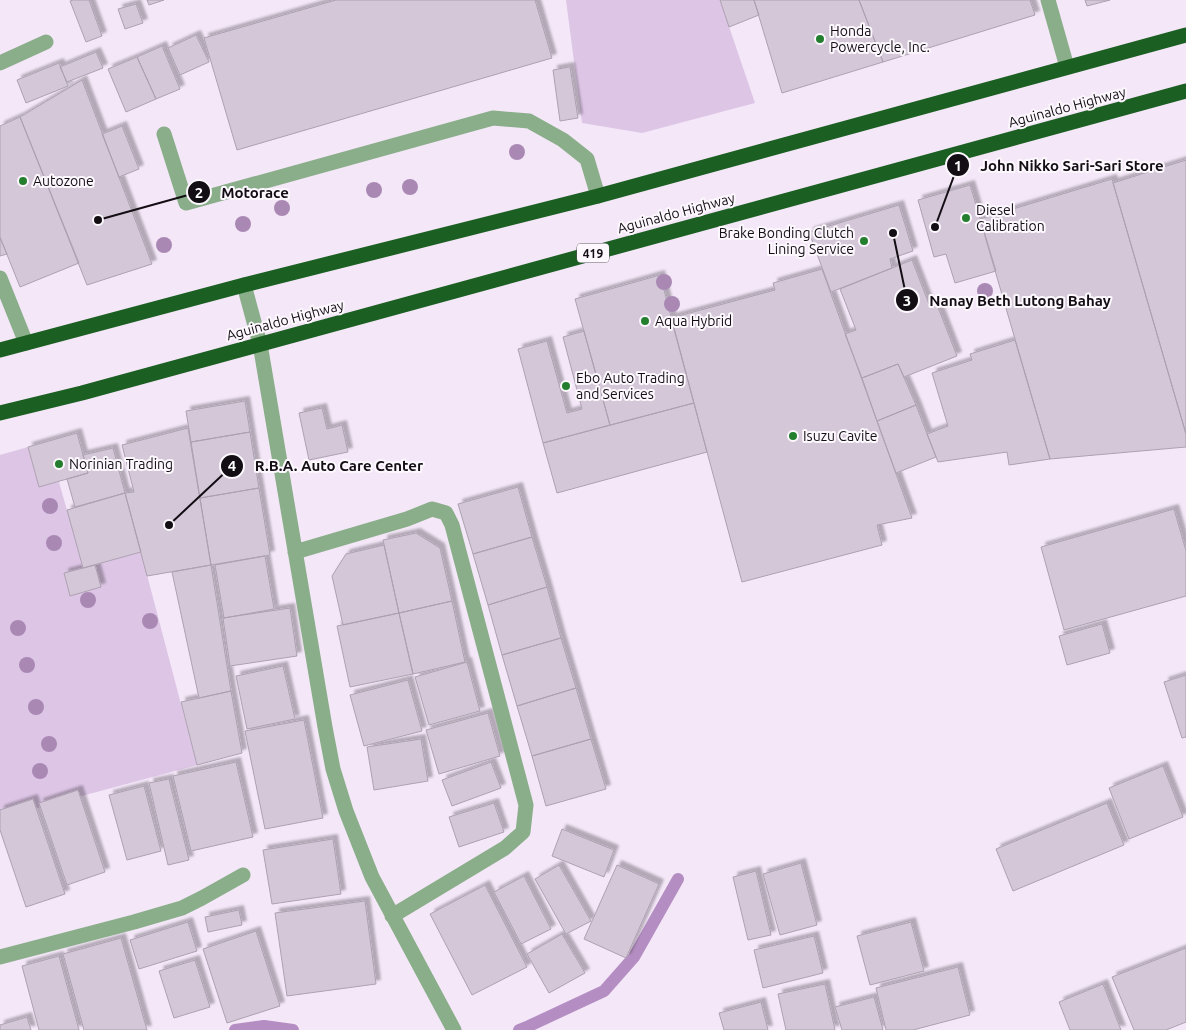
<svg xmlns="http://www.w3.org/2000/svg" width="1186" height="1030" font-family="Ubuntu,sans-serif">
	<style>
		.green { fill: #ddc5e6 }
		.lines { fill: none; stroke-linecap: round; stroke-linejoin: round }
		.stream { stroke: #b48ec2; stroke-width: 12 }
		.building { fill: #d4c8d8; stroke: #ada1b1; filter: url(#shadow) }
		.minor { stroke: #89ae89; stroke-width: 15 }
		.highway { stroke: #1b6022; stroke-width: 15 }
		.tree { fill: #a989b4 }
		.poi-dot { fill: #237e2d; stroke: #fdf8fe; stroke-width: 2 }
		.labels { text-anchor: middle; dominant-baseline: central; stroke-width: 4; stroke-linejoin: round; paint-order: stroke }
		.shield { fill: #fdf8fe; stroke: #58545a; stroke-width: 1 }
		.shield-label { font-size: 12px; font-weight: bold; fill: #120e13 }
		.poi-label { font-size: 14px; fill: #120e13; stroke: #fdf8fe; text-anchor: start }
		.street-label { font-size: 14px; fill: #120e13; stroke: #fdf8fe }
		.leader { fill: none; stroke: #120e13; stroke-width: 2 }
		.callout-dot { fill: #120e13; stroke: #fdf8fe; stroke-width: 2 }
		.mark-label { font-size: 15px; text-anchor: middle; font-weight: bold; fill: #fff }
		.callout-label { font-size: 15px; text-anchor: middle; font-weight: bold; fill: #120e13; stroke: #fdf8fe; stroke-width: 4; stroke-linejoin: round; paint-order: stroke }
	</style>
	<defs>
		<filter id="shadow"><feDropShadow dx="4.5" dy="-4.5" stdDeviation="1" flood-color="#0004"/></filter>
	</defs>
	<rect width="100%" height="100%" fill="#f4e7f8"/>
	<path class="green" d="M 566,0 L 720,0 L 755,103 L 642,133 L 582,123 Z
		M 28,447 L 39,486 L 59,482 L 83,567 L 141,552 L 197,765 L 0,818 L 0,455 Z"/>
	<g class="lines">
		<path class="stream" d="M 235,1030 L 264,1026 L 293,1030
			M 519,1030 L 529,1026 L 604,991 L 634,957 L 678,879"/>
	</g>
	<path class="building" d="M 73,0 L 89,0 L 102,36 L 86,42 L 70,1 Z
		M 147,0 L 164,0 L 149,5 Z
		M 336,0 L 535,0 L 552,58 L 237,150 L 204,38 Z
		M 720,0 L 754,0 L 759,15 L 729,27 Z
		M 754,0 L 859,0 L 883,62 L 782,93 Z
		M 859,0 L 1030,0 L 1035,15 L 883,62 Z
		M 1085,0 L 1110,0 L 1087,6 Z
		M 136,4 L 143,23 L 125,29 L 118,9 Z
		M 196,35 L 209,62 L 180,75 L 168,48 Z
		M 162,46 L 180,89 L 156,99 L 137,57 Z
		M 96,52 L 103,68 L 67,82 L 60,67 Z
		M 137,57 L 156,99 L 126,112 L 108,69 Z
		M 59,63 L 68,86 L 26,103 L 17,80 Z
		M 570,67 L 578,118 L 560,121 L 553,70 Z
		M 82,80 L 152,264 L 87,285 L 20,117 Z
		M 20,117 L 79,263 L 20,287 L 0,237 L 0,126 Z
		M 122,126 L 139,169 L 119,177 L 102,134 Z
		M 1186,160 L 1186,434 L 1113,183 Z
		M 1112,179 L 1186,434 L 1186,447 L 1050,459 L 980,219 Z
		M 970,185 L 996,271 L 955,283 L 946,254 L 934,257 L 918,200 Z
		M 899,205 L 913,251 L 890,259 L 892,268 L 831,292 L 809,232 Z
		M 0,238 L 7,254 L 0,256 Z
		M 912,260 L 929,304 L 936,302 L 957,356 L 904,377 L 898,364 L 862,378 L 845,334 L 856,330 L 840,289 Z
		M 822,269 L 912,518 L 877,525 L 882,545 L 742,582 L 671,318 L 775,290 L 773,283 Z
		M 660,275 L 694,403 L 610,425 L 575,299 Z
		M 584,331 L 610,425 L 543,443 L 518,349 L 547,341 L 567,413 L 582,409 L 563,337 Z
		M 1015,340 L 1050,459 L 1009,465 L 1007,452 L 938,462 L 927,434 L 948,426 L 932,373 L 972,360 L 970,354 Z
		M 898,364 L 916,405 L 877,421 L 862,378 Z
		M 245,401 L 250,432 L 191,442 L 186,411 Z
		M 694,403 L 707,452 L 557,493 L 543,443 Z
		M 916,405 L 936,457 L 896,473 L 877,421 Z
		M 322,408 L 327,429 L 342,425 L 348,452 L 309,460 L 299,413 Z
		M 188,428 L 211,565 L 147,576 L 125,493 L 134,492 L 122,445 Z
		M 250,432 L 259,488 L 200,498 L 191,442 Z
		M 77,433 L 88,473 L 39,487 L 28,447 Z
		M 113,448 L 125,493 L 75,507 L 67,479 L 88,473 L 83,455 Z
		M 518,487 L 532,537 L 473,554 L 458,504 Z
		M 259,488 L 270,555 L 211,565 L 200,498 Z
		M 125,493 L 141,552 L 83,568 L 67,510 Z
		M 1174,509 L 1186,551 L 1186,596 L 1064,630 L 1041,547 Z
		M 416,533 L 440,548 L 452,601 L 399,613 L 383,540 Z
		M 532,537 L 547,587 L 488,605 L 473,554 Z
		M 384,545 L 399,613 L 343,625 L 332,576 L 346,554 Z
		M 265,556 L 274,609 L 224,618 L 215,565 Z
		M 95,565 L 101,587 L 70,596 L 64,573 Z
		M 211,565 L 231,691 L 199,698 L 172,572 Z
		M 547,587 L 561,638 L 502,655 L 488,605 Z
		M 452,601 L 465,662 L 413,674 L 399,613 Z
		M 290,608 L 297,656 L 230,666 L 223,618 Z
		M 399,613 L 413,674 L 350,687 L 337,626 Z
		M 1102,624 L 1110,653 L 1067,665 L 1059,636 Z
		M 561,638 L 576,688 L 517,706 L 502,655 Z
		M 467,662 L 480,711 L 429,725 L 415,677 Z
		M 283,666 L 295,719 L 247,729 L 236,676 Z
		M 1186,675 L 1186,737 L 1182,738 L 1164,682 Z
		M 408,680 L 422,731 L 364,746 L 350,695 Z
		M 576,688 L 591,739 L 532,756 L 517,706 Z
		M 231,691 L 242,753 L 197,765 L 181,702 Z
		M 488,713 L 500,756 L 439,774 L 426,730 Z
		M 304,720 L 323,818 L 265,829 L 245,731 Z
		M 421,739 L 428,781 L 374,790 L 367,747 Z
		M 591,739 L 606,789 L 546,806 L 532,756 Z
		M 236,762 L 253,837 L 191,851 L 173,776 Z
		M 491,762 L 501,788 L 452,806 L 442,780 Z
		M 1163,766 L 1183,817 L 1129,839 L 1109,788 Z
		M 169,779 L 189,860 L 168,865 L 149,783 Z
		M 144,786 L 161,851 L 127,860 L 109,795 Z
		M 78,790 L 105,872 L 67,885 L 39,803 Z
		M 33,799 L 65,894 L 26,907 L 0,830 L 0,810 Z
		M 494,803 L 504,832 L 459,847 L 449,817 Z
		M 1107,803 L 1124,845 L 1013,891 L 996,849 Z
		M 562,829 L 614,850 L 604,877 L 552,856 Z
		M 333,839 L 341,894 L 272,904 L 263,850 Z
		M 801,863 L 817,925 L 780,935 L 763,874 Z
		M 559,865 L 591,921 L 566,934 L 535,879 Z
		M 617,865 L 659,884 L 626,958 L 584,939 Z
		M 756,871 L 771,935 L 748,940 L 733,877 Z
		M 524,876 L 551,929 L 521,944 L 494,892 Z
		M 485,885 L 527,967 L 472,995 L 430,914 Z
		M 365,901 L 376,984 L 287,996 L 275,913 Z
		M 239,910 L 242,925 L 208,932 L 205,917 Z
		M 188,922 L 197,951 L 139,969 L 130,940 Z
		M 911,922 L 924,971 L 870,985 L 857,936 Z
		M 256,931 L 280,1006 L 227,1023 L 203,949 Z
		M 562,934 L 585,973 L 549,993 L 527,954 Z
		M 814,936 L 823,973 L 763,988 L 754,950 Z
		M 121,938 L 147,1030 L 84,1030 L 63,954 Z
		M 1186,948 L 1186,1022 L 1166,1030 L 1134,1030 L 1112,977 Z
		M 59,956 L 79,1030 L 39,1030 L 22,966 Z
		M 195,960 L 210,1007 L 174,1018 L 159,971 Z
		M 958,967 L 970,1015 L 913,1030 L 886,1030 L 876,988 Z
		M 825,984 L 835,1030 L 786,1030 L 778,994 Z
		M 1103,984 L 1121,1030 L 1070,1030 L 1059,1002 Z
		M 874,997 L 883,1030 L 842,1030 L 835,1007 Z
		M 761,1002 L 768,1030 L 724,1030 L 719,1013 Z
		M 27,1017 L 31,1030 L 0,1030 L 0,1025 Z"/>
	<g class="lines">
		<path class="minor" d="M 1048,0 L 1067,67
			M 0,63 L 46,42
			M 164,134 L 186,203 L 493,118 L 529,121 L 563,140 L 587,159 L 598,196
			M 0,278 L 26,343
			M 244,285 L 260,344 L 325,727 L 333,769 L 346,811 L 372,877 L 454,1030
			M 295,552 L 407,519 L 432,509 L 446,513 L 452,525 L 526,805 L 523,832 L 505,848 L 392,916
			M 0,957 L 134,922 L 182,908 L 202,898 L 243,875"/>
		<path class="highway" d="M 0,350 L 244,285 L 598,196 L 1186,35
			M 0,413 L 82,393 L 1186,91"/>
	</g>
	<g class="tree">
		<circle cx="517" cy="152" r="8"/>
		<circle cx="410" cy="187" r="8"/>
		<circle cx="374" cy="190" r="8"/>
		<circle cx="282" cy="208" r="8"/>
		<circle cx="243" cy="224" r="8"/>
		<circle cx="164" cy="245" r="8"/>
		<circle cx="664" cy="282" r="8"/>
		<circle cx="985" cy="291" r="8"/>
		<circle cx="672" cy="304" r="8"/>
		<circle cx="50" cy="506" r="8"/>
		<circle cx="54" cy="543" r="8"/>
		<circle cx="88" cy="600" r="8"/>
		<circle cx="150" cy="621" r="8"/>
		<circle cx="18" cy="628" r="8"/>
		<circle cx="27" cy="665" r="8"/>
		<circle cx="36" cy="707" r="8"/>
		<circle cx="49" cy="744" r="8"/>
		<circle cx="40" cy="771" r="8"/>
	</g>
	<g class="poi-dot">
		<circle cx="820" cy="39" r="5"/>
		<circle cx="23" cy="181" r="5"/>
		<circle cx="966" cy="218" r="5"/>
		<circle cx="864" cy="241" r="5"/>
		<circle cx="645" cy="321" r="5"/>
		<circle cx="566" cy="386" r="5"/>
		<circle cx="793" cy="436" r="5"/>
		<circle cx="59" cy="464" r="5"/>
	</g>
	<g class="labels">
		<rect class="shield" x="577" y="243.5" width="32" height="19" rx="4"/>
		<g class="shield-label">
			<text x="593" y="253">419</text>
		</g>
		<g class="poi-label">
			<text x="830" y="31">Honda<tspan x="830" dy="16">Powercycle, Inc.</tspan></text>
			<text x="33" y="181">Autozone</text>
			<text x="976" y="210">Diesel<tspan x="976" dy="16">Calibration</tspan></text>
			<text x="854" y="233" text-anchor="end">Brake Bonding Clutch<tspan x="854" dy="16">Lining Service</tspan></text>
			<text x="655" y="321">Aqua Hybrid</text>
			<text x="576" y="378">Ebo Auto Trading<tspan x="576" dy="16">and Services</tspan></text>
			<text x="803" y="436">Isuzu Cavite</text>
			<text x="69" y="464">Norinian Trading</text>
		</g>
		<g class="street-label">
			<text transform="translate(1067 107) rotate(-15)">Aguinaldo Highway</text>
			<text transform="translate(676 213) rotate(-15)">Aguinaldo Highway</text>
			<text transform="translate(285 320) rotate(-15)">Aguinaldo Highway</text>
		</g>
	</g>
	<path class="leader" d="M935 227L958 165M98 220L199 192M893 233L907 300M169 525L232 466"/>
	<g class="callout-dot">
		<circle cx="935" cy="227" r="5"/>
		<circle cx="98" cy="220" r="5"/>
		<circle cx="893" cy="233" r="5"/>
		<circle cx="169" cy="525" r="5"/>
		<circle cx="958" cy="165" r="12"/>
		<circle cx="199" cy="192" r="12"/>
		<circle cx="907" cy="300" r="12"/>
		<circle cx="232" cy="466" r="12"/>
	</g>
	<g class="mark-label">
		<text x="958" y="171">1</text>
		<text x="199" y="198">2</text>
		<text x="907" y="306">3</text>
		<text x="232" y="471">4</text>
	</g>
	<g class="callout-label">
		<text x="1072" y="171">John Nikko Sari-Sari Store</text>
		<text x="255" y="198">Motorace</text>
		<text x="1020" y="306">Nanay Beth Lutong Bahay</text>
		<text x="339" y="471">R.B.A. Auto Care Center</text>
	</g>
</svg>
